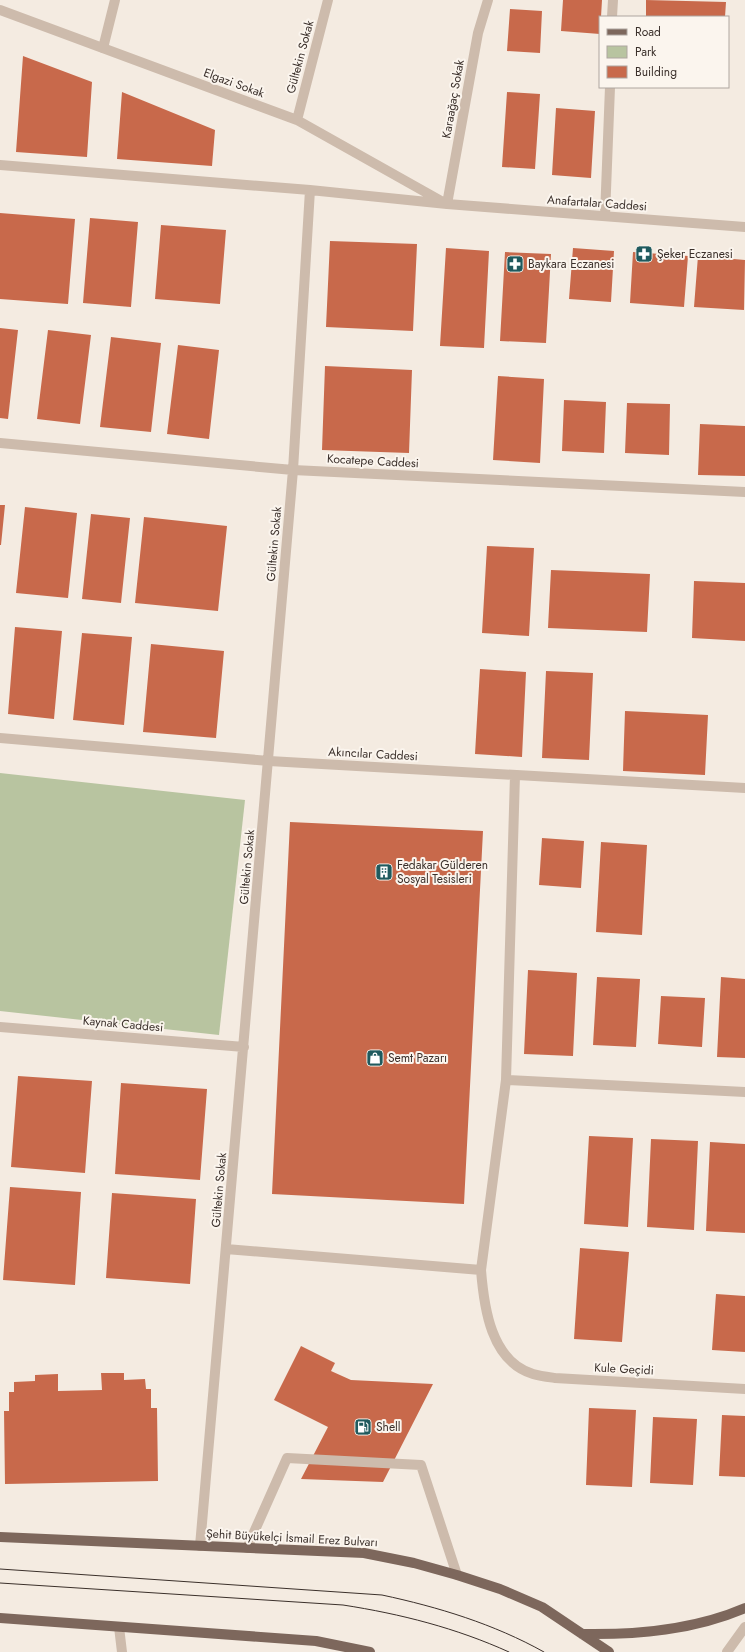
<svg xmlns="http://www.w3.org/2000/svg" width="745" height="1652" font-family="Jost,sans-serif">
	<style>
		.green { fill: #b8c4a0 }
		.building { fill: #c8694b }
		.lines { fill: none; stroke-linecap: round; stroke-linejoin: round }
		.lane { stroke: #cdbbac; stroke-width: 10 }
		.street { stroke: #cdbbac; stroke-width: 10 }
		.primary { stroke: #7d675c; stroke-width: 10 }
		.tram { stroke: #3b302b; stroke-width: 1 }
		.labels { text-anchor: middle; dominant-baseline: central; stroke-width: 4; stroke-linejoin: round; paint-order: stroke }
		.street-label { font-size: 12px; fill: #3b302b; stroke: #fbf5ee }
		.poi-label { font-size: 12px; fill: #3b302b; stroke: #fbf5ee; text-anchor: start }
	</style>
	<rect width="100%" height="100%" fill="#f4ebe1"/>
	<path class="green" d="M 0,773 L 245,800 L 219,1035 L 0,1011 Z"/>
	<path class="building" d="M 563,0 L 602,0 L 601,17 L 600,17 L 600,34 L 561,31 Z
		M 646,0 L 726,2 L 725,17 L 646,17 Z
		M 510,9 L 542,11 L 540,53 L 507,51 Z
		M 23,56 L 92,82 L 87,157 L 16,152 Z
		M 122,92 L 215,130 L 212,166 L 117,159 Z
		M 507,92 L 540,94 L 535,169 L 502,167 Z
		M 556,108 L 595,111 L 591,178 L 552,175 Z
		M 0,213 L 75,219 L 68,304 L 0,299 Z
		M 90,218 L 138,222 L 131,307 L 83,303 Z
		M 161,225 L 226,230 L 220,304 L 155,299 Z
		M 330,241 L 417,244 L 413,331 L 326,327 Z
		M 446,248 L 489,251 L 484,348 L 440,346 Z
		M 573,248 L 614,251 L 611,302 L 569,299 Z
		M 505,252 L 551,254 L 546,343 L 500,341 Z
		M 633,252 L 688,256 L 684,307 L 630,303 Z
		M 698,256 L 745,260 L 744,310 L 694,307 Z
		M 0,328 L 18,330 L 8,419 L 0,418 Z
		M 48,330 L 91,335 L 80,424 L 37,419 Z
		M 111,337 L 161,343 L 151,432 L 100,427 Z
		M 178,345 L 219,350 L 209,439 L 167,434 Z
		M 325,366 L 412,370 L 409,453 L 322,450 Z
		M 498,376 L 544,379 L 540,463 L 493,460 Z
		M 564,400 L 606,402 L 604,453 L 562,451 Z
		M 627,403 L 670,404 L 669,455 L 625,453 Z
		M 700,424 L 745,426 L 745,476 L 698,475 Z
		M 0,505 L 5,505 L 1,545 L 0,545 Z
		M 25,507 L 77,513 L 68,598 L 16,593 Z
		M 91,514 L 130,518 L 121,603 L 82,599 Z
		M 144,517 L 227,526 L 218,611 L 135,603 Z
		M 487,546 L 534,548 L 529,636 L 482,633 Z
		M 551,570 L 650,574 L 647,632 L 548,628 Z
		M 694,581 L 745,583 L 745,641 L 692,638 Z
		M 15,627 L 62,631 L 54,719 L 8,714 Z
		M 82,633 L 132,637 L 124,725 L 73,720 Z
		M 151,644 L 224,651 L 216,738 L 143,732 Z
		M 480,669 L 526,672 L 522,757 L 475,754 Z
		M 546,671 L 593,673 L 589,760 L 542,758 Z
		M 625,711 L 708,715 L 705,775 L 623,771 Z
		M 290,822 L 483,831 L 464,1204 L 272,1194 Z
		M 542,838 L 584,841 L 581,888 L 539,885 Z
		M 601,842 L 647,845 L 642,935 L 596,932 Z
		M 528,970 L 577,973 L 573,1056 L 524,1054 Z
		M 597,977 L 640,979 L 636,1047 L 593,1045 Z
		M 721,977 L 745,979 L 745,1058 L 717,1057 Z
		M 661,996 L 705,998 L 702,1047 L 658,1044 Z
		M 18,1076 L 92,1081 L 85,1173 L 11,1167 Z
		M 121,1083 L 207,1089 L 200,1180 L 115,1174 Z
		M 589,1136 L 633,1138 L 628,1227 L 584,1224 Z
		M 651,1139 L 698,1141 L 694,1230 L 647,1227 Z
		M 710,1142 L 745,1144 L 745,1233 L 706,1231 Z
		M 10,1187 L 81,1192 L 75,1285 L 3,1280 Z
		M 112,1193 L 196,1199 L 190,1284 L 106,1278 Z
		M 580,1248 L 629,1252 L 622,1342 L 574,1339 Z
		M 716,1294 L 745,1296 L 745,1352 L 712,1350 Z
		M 301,1346 L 335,1363 L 331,1371 L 351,1380 L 433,1384 L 383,1482 L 301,1479 L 328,1427 L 274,1400 Z
		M 101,1373 L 124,1373 L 124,1380 L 145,1379 L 146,1389 L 151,1389 L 151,1408 L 157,1408 L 158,1481 L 5,1484 L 4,1411 L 9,1411 L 9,1392 L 14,1392 L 14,1382 L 35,1381 L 35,1375 L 58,1374 L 58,1391 L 102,1390 Z
		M 589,1408 L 636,1410 L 632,1487 L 586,1485 Z
		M 722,1415 L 745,1416 L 745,1477 L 719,1476 Z
		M 653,1417 L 697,1419 L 693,1485 L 650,1483 Z"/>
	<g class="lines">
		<path class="lane" d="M 612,17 L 613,0
			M 103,48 L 115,0
			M 605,216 L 610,87
			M 247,1548 L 287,1458 L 421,1465 L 457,1575"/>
		<path class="street" d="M 0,10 L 297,120 L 443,202
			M 297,120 L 328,0
			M 0,165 L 310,190 L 447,204 L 745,227
			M 447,204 L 478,33 L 488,0
			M 0,443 L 293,470 L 745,492
			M 0,738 L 269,761 L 745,788
			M 515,775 L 506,1080 L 481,1270 C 484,1308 491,1361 533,1374 C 540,1376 548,1377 555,1378 L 745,1389
			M 0,1027 L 244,1047
			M 506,1080 L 745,1092
			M 226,1249 L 481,1270
			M 200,1546 L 293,470 L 310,190
			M 119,1627 L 122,1652
			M 727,1652 L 745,1627"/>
		<path class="primary" d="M 0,1537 L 364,1553 L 414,1563 L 457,1575 L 500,1589 L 542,1607 L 609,1652
			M 0,1618 L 316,1641 L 370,1652
			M 582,1634 C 638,1635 694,1630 745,1608"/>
		<path class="tram" d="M 0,1569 L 382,1595 C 438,1607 494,1624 544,1652
			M 0,1583 L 343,1605 C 401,1614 456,1628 509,1652"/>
	</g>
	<defs>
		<g id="pharmacy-square" transform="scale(0.9)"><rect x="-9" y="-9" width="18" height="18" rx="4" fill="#1f5a5e" stroke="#fbf5ee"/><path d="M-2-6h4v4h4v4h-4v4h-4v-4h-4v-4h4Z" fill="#fff"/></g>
		<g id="building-square" transform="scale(0.9)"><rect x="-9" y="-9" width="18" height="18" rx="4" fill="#1f5a5e" stroke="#fbf5ee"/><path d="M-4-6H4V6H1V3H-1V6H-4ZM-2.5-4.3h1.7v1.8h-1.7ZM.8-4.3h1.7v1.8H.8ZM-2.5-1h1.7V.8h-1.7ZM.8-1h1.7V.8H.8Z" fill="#fff"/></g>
		<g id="shop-square" transform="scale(0.9)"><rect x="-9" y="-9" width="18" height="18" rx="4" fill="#1f5a5e" stroke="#fbf5ee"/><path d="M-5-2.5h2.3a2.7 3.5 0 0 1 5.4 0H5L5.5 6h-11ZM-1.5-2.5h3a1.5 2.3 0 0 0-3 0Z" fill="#fff"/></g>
		<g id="fuel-square" transform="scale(0.9)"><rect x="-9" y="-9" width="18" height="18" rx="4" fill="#1f5a5e" stroke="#fbf5ee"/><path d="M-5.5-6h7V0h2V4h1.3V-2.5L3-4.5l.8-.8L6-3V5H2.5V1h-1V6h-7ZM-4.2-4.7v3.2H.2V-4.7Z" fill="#fff"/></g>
	</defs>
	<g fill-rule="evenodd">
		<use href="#pharmacy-square" x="644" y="254"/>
		<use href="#pharmacy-square" x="515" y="264"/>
		<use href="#building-square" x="384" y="872"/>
		<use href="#shop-square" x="375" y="1058"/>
		<use href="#fuel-square" x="363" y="1427"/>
	</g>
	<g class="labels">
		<g class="street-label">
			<text transform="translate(300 57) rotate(-75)">Gültekin Sokak</text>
			<text transform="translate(234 83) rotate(20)">Elgazi Sokak</text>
			<text transform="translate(453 99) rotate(-80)">Karaağaç Sokak</text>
			<text transform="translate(597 203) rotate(4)">Anafartalar Caddesi</text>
			<text transform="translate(373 461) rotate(3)">Kocatepe Caddesi</text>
			<text transform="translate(274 544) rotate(-85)">Gültekin Sokak</text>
			<text transform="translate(373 754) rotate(3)">Akıncılar Caddesi</text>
			<text transform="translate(247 867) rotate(-85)">Gültekin Sokak</text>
			<text transform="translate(123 1024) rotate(5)">Kaynak Caddesi</text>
			<text transform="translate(219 1190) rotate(-85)">Gültekin Sokak</text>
			<text transform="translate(624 1369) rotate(3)">Kule Geçidi</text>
			<text transform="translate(292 1538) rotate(3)">Şehit Büyükelçi İsmail Erez Bulvarı</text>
		</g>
		<g class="poi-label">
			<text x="657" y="254">Şeker Eczanesi</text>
			<text x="528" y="264">Baykara Eczanesi</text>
			<text x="397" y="865">Fedakar Gülderen<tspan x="397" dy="14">Sosyal Tesisleri</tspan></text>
			<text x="388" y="1058">Semt Pazarı</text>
			<text x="376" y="1427">Shell</text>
		</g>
	</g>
	<rect x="599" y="16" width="130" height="72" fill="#fbf5ee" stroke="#aea6a0"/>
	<rect x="607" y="29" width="20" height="6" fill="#7d675c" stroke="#aea6a0"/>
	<text x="635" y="36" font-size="12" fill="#3b302b">Road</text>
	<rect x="607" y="46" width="20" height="12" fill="#b8c4a0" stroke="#aea6a0"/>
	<text x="635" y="56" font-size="12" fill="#3b302b">Park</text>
	<rect x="607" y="66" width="20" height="12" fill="#c8694b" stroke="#aea6a0"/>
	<text x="635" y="76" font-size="12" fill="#3b302b">Building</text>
</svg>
